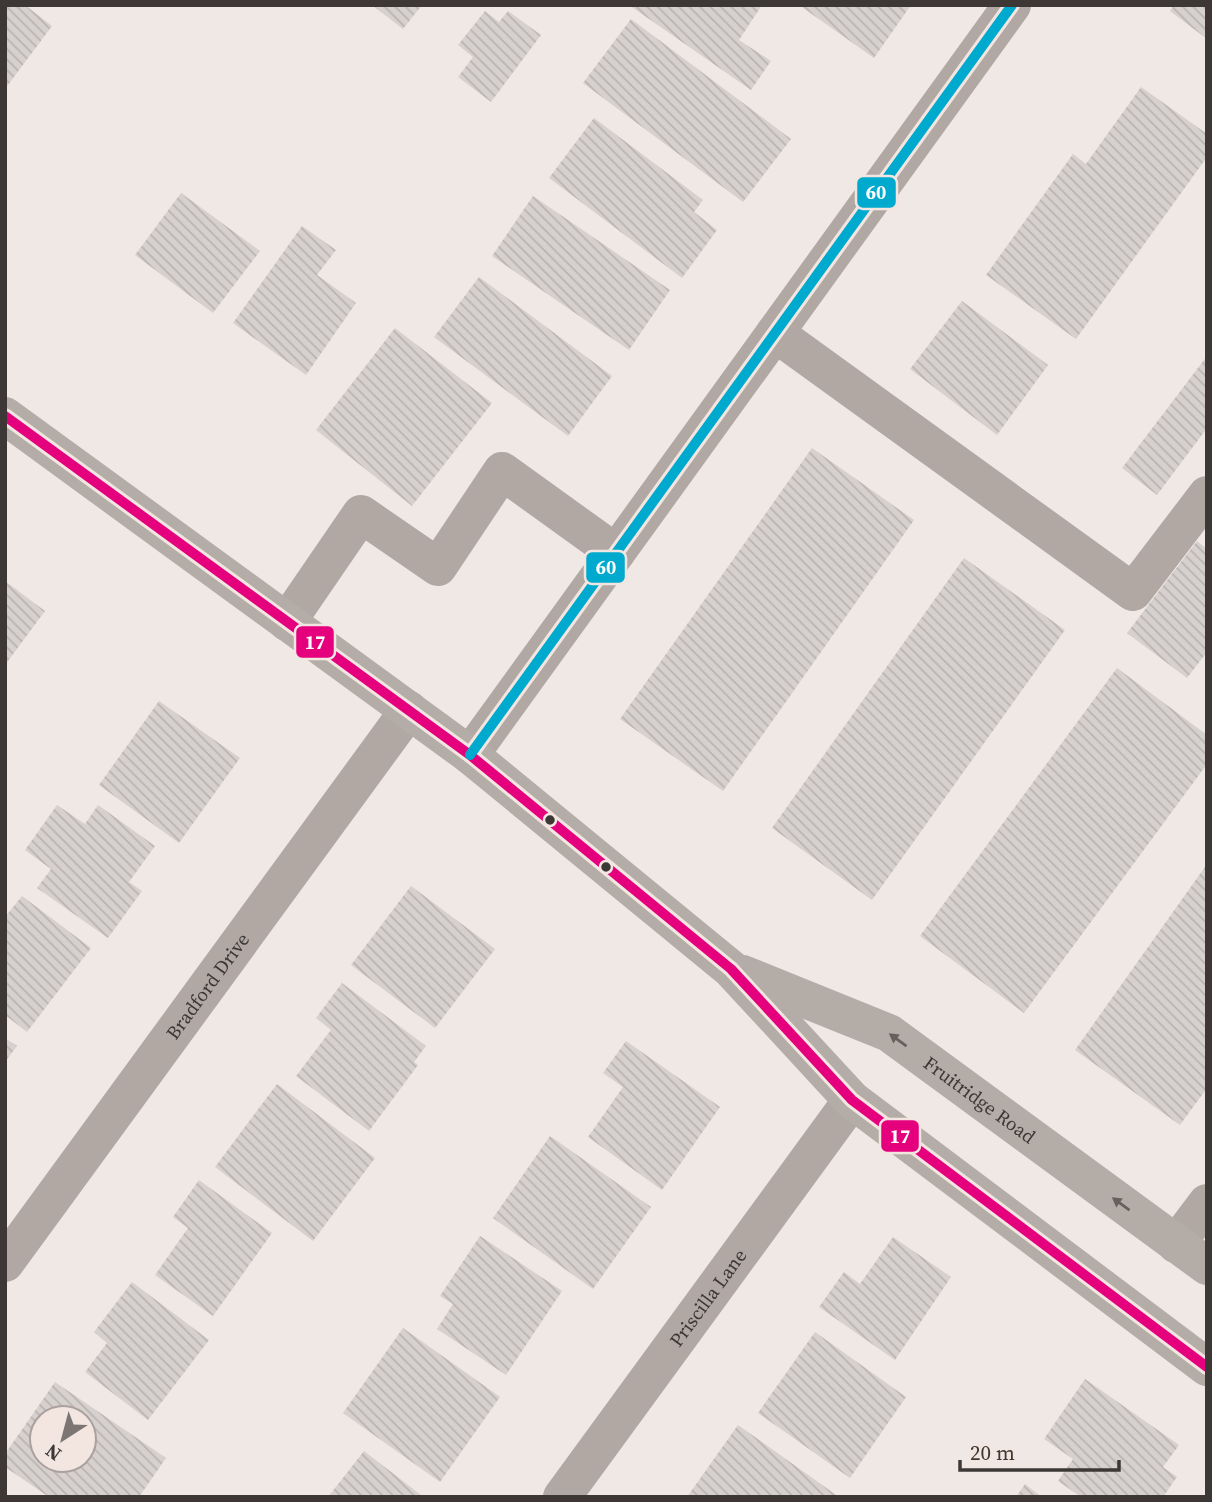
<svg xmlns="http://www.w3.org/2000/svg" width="1212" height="1502" font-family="'Source Serif 4',serif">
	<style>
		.building { fill: url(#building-back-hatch); fill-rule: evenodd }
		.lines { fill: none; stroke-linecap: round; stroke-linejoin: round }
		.minor { stroke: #b1a8a4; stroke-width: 38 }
		.major { stroke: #b4aca6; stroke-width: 38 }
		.bus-1-casing { stroke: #f3e6e1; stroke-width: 16 }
		.bus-2-casing { stroke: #f3e6e1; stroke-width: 16 }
		.bus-1 { stroke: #e5007d; stroke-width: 10 }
		.bus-2 { stroke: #00a9ce; stroke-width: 10 }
		.oneway { fill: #67615d }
		.bus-dot { fill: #3d3836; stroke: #f3e6e1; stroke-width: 2.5 }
		.labels { text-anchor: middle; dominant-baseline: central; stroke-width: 6; stroke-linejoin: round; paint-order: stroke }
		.street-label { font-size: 19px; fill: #3d3836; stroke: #f3e6e1 }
		.line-badge { stroke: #f3e6e1; stroke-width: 2.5 }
		.badge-label { font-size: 19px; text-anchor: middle; font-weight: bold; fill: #fff }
	</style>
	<defs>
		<pattern id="building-back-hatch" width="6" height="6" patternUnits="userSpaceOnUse" patternTransform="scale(1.75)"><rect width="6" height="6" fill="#d6d1ce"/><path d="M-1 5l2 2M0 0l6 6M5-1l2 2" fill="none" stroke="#b9b4b2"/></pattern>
	</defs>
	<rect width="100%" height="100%" fill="#efe8e5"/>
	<path class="building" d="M 5,5 L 25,5 L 52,26 L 5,89 Z
		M 372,5 L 422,5 L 403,29 Z
		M 629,5 L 762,5 L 739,40 L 771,61 L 751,90 Z
		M 799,5 L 911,5 L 874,58 Z
		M 1174,5 L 1207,5 L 1207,39 L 1170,11 Z
		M 485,11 L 499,22 L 508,11 L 541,35 L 491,102 L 458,77 L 473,57 L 458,45 Z
		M 631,19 L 791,139 L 743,202 L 583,83 Z
		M 1141,87 L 1207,134 L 1207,157 L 1076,339 L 986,275 L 1073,154 L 1086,164 Z
		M 594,118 L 703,200 L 694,212 L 717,230 L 682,278 L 549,178 Z
		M 181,193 L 260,251 L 213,313 L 135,255 Z
		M 533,196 L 670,290 L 629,350 L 492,256 Z
		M 302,226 L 336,250 L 317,275 L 356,303 L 306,375 L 233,323 Z
		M 479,277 L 612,376 L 568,436 L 434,337 Z
		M 962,301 L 1048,365 L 997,435 L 910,369 Z
		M 395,328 L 492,403 L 412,506 L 316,430 Z
		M 1207,356 L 1207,428 L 1157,495 L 1122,468 Z
		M 812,448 L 914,520 L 723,791 L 620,719 Z
		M 1197,541 L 1207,549 L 1207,652 L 1187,678 L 1127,633 Z
		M 964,558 L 1065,630 L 872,900 L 772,828 Z
		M 5,581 L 45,611 L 5,665 Z
		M 1117,668 L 1207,735 L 1207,764 L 1024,1013 L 920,936 Z
		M 159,701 L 240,758 L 179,843 L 99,785 Z
		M 57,805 L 85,824 L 98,805 L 155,846 L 129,882 L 142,891 L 108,938 L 37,888 L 51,869 L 25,850 Z
		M 1207,864 L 1207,1088 L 1180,1125 L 1075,1050 Z
		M 411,886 L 495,949 L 435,1028 L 351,965 Z
		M 22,896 L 91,948 L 27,1032 L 5,1015 L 5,917 Z
		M 342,983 L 426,1046 L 414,1062 L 418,1065 L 369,1131 L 296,1076 L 331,1030 L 316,1018 Z
		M 5,1038 L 17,1046 L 5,1062 Z
		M 626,1041 L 720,1107 L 662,1190 L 588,1137 L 623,1087 L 603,1073 Z
		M 277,1084 L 375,1158 L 313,1241 L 215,1167 Z
		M 550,1136 L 651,1207 L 593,1289 L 493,1218 Z
		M 199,1180 L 272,1233 L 213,1316 L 155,1275 L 188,1228 L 173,1217 Z
		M 480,1236 L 562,1291 L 506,1375 L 437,1329 L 453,1304 L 440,1296 Z
		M 893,1237 L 951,1277 L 895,1360 L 819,1307 L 844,1272 L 860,1284 Z
		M 132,1282 L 209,1340 L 148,1420 L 85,1372 L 107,1343 L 94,1332 Z
		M 403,1328 L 500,1397 L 440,1482 L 343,1413 Z
		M 815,1332 L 906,1397 L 850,1478 L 758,1413 Z
		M 1085,1379 L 1179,1445 L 1163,1467 L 1177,1477 L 1163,1497 L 1081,1497 L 1058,1481 L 1073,1459 L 1044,1439 Z
		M 55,1382 L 166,1458 L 139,1497 L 49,1497 L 5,1467 L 5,1454 ZM 42,1418 L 84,1418 L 84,1460 L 42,1460 Z
		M 738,1425 L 839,1497 L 687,1497 Z
		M 364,1451 L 421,1495 L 420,1497 L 328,1497 Z
		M 1025,1484 L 1042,1497 L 1016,1497 Z"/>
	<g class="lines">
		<g class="minor">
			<path d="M 775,333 L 1133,592 L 1207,495"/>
			<path d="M 287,622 L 361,514 L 438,567 L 502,471 L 616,553"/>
			<path d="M 470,755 L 1012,5"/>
			<path d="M 1176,1244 L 1207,1203"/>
			<path id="s1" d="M 5,1263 L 409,710"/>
			<path id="s2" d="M 562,1497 L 852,1100"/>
		</g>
		<g class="major">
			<path d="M 5,416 L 470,755 L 731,969 L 852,1100 L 1207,1367"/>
			<path id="s3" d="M 743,974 L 889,1033 L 1207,1266"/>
		</g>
		<g class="bus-1-casing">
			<path id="bus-1" d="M 5,416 L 470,755 L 731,969 L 852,1100 L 1207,1367"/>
		</g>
		<g class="bus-2-casing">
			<path id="bus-2" d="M 470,755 L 1012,5"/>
		</g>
		<use href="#bus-1" class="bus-1"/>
		<use href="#bus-2" class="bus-2"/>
	</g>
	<defs><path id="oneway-solid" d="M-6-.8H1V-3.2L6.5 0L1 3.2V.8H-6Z" transform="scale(1.75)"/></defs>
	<g class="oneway">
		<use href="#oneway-solid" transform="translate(898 1040) rotate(-144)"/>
		<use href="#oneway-solid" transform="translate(1121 1204) rotate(-144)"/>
	</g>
	<g class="bus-dot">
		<circle cx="550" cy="820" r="6"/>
		<circle cx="606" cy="867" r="6"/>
	</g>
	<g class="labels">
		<g class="street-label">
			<text stroke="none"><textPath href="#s1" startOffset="343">Bradford Drive</textPath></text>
			<text stroke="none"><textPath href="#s3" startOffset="270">Fruitridge Road</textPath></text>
			<text stroke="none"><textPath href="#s2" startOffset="247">Priscilla Lane</textPath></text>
		</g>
	</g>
	<g class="line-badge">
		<rect x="856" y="176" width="41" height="33" rx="7" fill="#00a9ce"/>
		<rect x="585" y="551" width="41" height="33" rx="7" fill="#00a9ce"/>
		<rect x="295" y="625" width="40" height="34" rx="7" fill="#e5007d"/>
		<rect x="880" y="1119" width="40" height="34" rx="7" fill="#e5007d"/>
	</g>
	<g class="badge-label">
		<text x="876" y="199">60</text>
		<text x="606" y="574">60</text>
		<text x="315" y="649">17</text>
		<text x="900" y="1143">17</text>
	</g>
	<rect width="1212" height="1502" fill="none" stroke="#3d3836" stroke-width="14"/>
	<g transform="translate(63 1439) rotate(216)"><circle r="33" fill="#f3e6e1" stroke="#aaa09d" stroke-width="2"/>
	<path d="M0-5L12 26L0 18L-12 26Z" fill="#7b7673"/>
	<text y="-10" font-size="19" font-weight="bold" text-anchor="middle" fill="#3d3836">N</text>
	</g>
	<path d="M960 1460v10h159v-10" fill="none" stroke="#3d3836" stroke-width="3.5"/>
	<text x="970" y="1460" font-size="21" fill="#3d3836" stroke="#f3e6e1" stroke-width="5" paint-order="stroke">20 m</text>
</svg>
